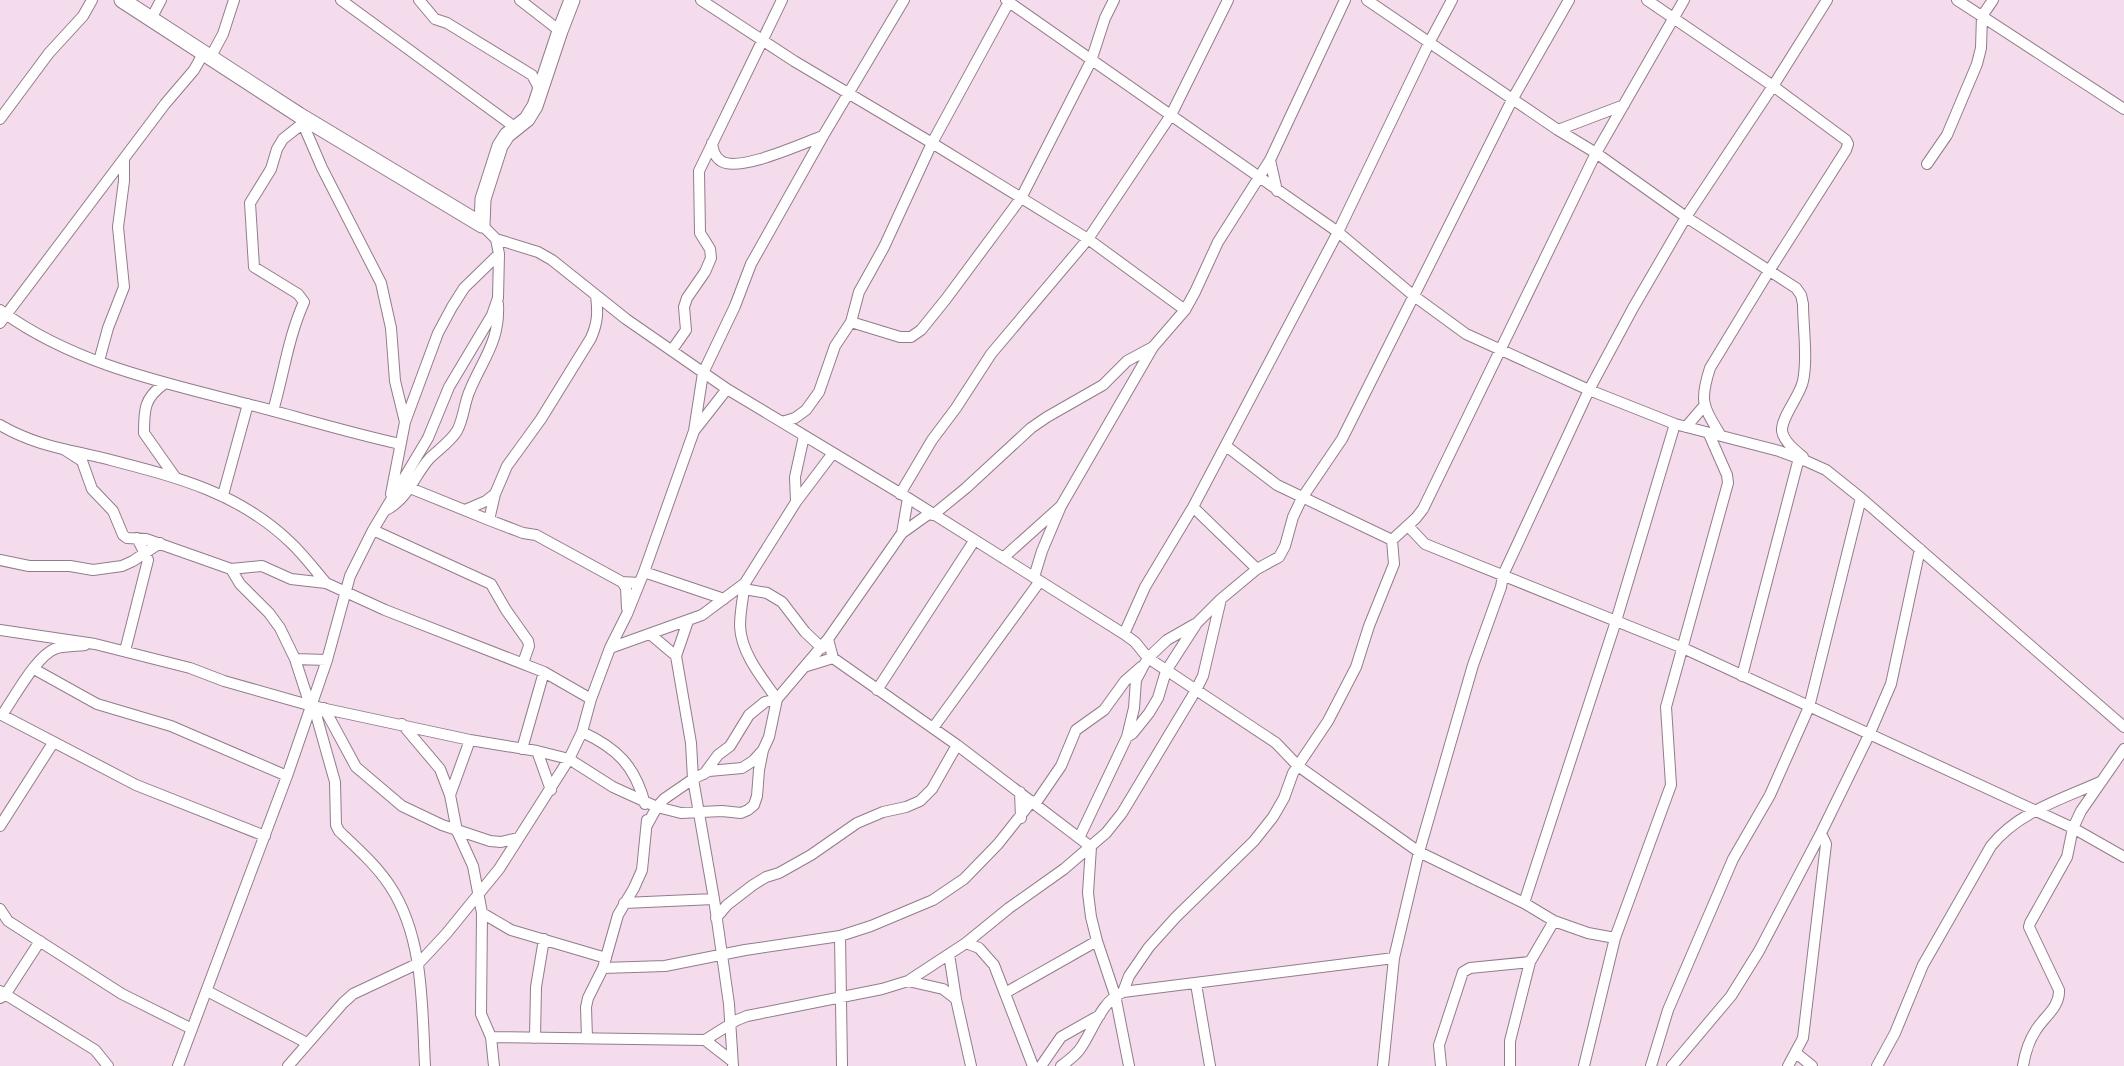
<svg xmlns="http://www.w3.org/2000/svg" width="2124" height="1066" font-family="'Work Sans',sans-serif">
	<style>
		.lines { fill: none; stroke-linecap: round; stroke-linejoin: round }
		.street-casing { stroke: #927c8b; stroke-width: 12 }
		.secondary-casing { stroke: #927c8b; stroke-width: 17 }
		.street { stroke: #fff; stroke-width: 10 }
		.secondary { stroke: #fff; stroke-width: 15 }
	</style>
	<rect width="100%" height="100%" fill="#f5dced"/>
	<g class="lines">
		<g class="street-casing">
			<path id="street" d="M 341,0 L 516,128
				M 419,0 L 435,19 L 447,23 L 532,75 L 540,90
				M 520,0 L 560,31
				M 701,0 L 794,61 L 932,143 L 1088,239 L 1185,310
				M 1006,0 L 1338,232 L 1414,296 L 1466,334 L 1589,390 L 1675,424 L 1779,451 L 1806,461 L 1826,470 L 1861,498 L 2124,727
				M 1367,0 L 1558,130 L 1596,153 L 1686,217 L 1796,288 L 1801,295 L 1803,304 C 1803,327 1808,358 1803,381 C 1800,396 1781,417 1782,431 C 1784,442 1795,450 1803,457
				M 1647,0 L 1773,86 L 1846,140 L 1848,144 L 1846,150 L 1769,271 L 1710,368 C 1699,402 1703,406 1721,436
				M 1957,0 L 2124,109
				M 151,19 L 161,0
				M 210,58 L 223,34 L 234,0
				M 300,117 L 322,168 L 381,283 L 391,328 L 395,381 L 405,422
				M 0,119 L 49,53 L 83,16 L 92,0
				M 1558,130 L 1624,105
				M 712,143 C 713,150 714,156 721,161 C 739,173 803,143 823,136
				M 1270,160 L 1277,191
				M 1927,164 L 1947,135 L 1977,64 L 1981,48 L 1982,16 L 1993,0
				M 496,239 L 538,252 L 552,260 L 626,319 L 727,389 L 908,498 L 1124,634 L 1135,642 L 1148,658 L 1276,743 L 1298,766 L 1419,852 L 1524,903 L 1554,921 L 1588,933 L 1615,938
				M 0,310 C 73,364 165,383 251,405 C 301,418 350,433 400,444
				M 851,322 L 900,337 L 911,337 L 921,330 L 946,299 L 1021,198 L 1091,61 L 1105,18 L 1114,0
				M 0,323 L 165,104 L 194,70 L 203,54
				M 672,350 L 686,330 L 684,307 L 687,298 L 705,272 L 711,258 L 710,249 L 700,233 L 699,171 L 782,0
				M 99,361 L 108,328 L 124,287 L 118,227 L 124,181 L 124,160
				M 164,384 C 144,398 144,410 144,433 L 175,477
				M 273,411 C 284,373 288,338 304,302 L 298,294 L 254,267 L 250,203 L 271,169 L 277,149 L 283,139 L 302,124
				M 782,422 L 795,418 L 806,410 L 819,392 L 835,346 L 851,322 L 859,292 L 884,247 L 932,143 L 1010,0
				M 0,425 C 34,445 65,449 103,458 C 172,476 237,491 290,542 C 303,554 314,569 326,583
				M 1686,427 L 1704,406
				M 694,431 L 727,389
				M 65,450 L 82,461 L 92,489 L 113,511 L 123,535 L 127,538 L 146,539 L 231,569 L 262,566 L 291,579 L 326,583 L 385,610 L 544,672 L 591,699
				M 410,488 L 489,520 L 523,533 L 536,535 L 622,582 L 639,583
				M 391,494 L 405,422 L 438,333 L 452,307 L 464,288 L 499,254
				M 900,494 L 932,440 L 956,408 L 991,354 L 1088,239 L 1171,115 L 1228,0
				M 223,495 L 248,404
				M 796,502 L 795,477 L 804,436
				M 1193,507 L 1257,569
				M 386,510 C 408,499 414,476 429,459 C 438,450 450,442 457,431 C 464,418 464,403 470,390 C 483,359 500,341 498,304
				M 465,510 L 486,501 L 495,494
				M 933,515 L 966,488 L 1031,428 L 1047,417 L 1103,385 L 1127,361 L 1153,347
				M 489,520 L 495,494 L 507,466 L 541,419 L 591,338 C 598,322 598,312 596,295
				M 1408,526 L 1425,544 L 1683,648 L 2073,828 L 2124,857
				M 373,530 L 491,584 L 506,610 L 528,641 L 529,646 L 523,663
				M 902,533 L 908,498
				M 1392,540 L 1416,518 L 1423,509 L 1596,153 L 1684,0
				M 1003,558 L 1061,506
				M 0,560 L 29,566 L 70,566 L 93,570 L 122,566 L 133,561 L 160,543
				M 231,569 L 240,584 L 269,613 L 280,628 L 295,659 L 307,696 L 313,701
				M 644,572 L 724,599
				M 1034,577 L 1042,551 L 1061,506 L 1153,347 L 1185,310 L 1195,292 L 1218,242 L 1270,160 L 1345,0
				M 622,582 L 626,588 L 627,608
				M 745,583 C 743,597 740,612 740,626 C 741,653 762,678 777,699
				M 744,589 L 767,593 L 782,602 L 805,632 L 822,648
				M 688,621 L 676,656 L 691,743 L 693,779 L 714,899 L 729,1004 L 733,1066
				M 0,630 L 95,644 L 190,668 L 224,681 L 312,706 L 470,740 L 537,751 L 569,759 L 613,787 L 657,807 L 681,813 L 722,811 L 741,813 L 748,810 L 754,805 L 757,796 L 759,770 L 763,750
				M 650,634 L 676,656
				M 1124,634 L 1145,587 L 1193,507 L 1338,232 L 1429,43 L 1452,0
				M 828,639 L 833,658 L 957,745 L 1091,847
				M 610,648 L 702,615 L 745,583 L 796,502 L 833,453
				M 125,651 L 148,560 L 137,538
				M 295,659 L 327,660
				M 807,666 L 833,658
				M 34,669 L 97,704 L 171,726 L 287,776
				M 1742,676 L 1799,458
				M 877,690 L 974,541
				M 318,707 L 317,718 L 335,782 L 336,825 L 339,831 C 357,848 377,866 390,886 C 424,937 422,1007 425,1066
				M 324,708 L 356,767 L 402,806 L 442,825 L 490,841 L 501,842 L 518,838
				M 0,714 L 136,785 L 265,836
				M 2,715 C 14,698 37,654 57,648 C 66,646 76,646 85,645
				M 402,724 L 440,769 L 450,795 L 457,831 L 473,866 L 482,913 L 481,1014 L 491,1037 L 494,1066
				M 933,728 L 1040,581
				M 582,732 C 617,748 635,766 645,804
				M 1127,737 L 1133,733 L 1149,713 L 1158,698 L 1166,671 L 1197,623 L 1221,599 L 1257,569 L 1279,557 L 1285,546 L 1293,517 L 1302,498 L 1342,439 L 1512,100 L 1569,0
				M 522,749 L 544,672
				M 537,751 L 551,790
				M 704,774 L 718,755 L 730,746 L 749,715 L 765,702 L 777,699
				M 1020,792 L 1021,818
				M 450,795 L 470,740
				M 1035,804 L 1061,766 L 1076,730 L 1104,710 L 1125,681 L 1141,667
				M 647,825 L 657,807 L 664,799 L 693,779 L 709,771 L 742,768 L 753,761 L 763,750 L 769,737 L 777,699 L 828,639 L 902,533 L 930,513
				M 0,826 L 53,743
				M 1079,838 L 1127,737 L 1134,708 L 1136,680 L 1144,665 L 1148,658 L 1167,640 L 1195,624
				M 1091,847 L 1088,893 L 1091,917 L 1097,941 L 1115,995 L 1129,1066
				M 624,903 L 714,899
				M 1524,903 L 1616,621 L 1675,424
				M 0,909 L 8,921 L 122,994 L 192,1029
				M 482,913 L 511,930 L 606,958
				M 716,918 L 727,905 L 753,885 L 766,877 L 779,873 L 811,855 L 857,823 L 883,812 L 906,807 L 920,801 L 932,789 L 957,745
				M 840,936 L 842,1066
				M 966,943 L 979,948 L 994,965 L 1033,1066
				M 949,954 L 956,999 L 971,1066
				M 603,968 L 665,966 L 745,950 L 840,936 L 871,926 L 933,900 L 964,879 L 998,844 L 1032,801
				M 908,981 L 943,989 L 956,999
				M 1196,984 L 1210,1066
				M 0,991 L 95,1050 L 108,1066
				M 207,991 L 307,1043
				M 1123,992 L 1129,976 L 1149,947 L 1176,917 L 1254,841 L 1273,817 L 1284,798 L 1293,773 L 1328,721 L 1356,667 L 1369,626 L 1394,564 L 1392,540 L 1277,485 L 1226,446
				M 1005,993 L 1097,941
				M 0,998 L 5,995 L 40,941
				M 491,1037 L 705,1040 L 737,1020 L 747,1016 L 882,989 L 908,981 L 966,943 L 1009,908 L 1064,869 L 1106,833 L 1122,813 L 1196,690 L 1203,676 L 1221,599
				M 535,1038 L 536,987 L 544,939
				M 587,1038 L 586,1007 L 588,998 L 603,968 L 618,915 L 634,888 L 642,870 L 647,820
				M 705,1040 L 732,1061
				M 1796,1053 L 1812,1066
				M 178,1066 L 287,776 L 327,660 L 350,576 L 373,530 L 428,438 L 449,387 L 492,315 L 498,298 L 499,254 L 496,239 L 482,225
				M 288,1066 L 343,1003 L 353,994 L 419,963 L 446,934 L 499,869 L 569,759 L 582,732 L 591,699 L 610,648 L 627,614 L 644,572 L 694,431 L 703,373 L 735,306 L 751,264 L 823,136 L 904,0
				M 1041,1066 L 1061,1037 L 1100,1015
				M 1061,1066 C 1068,1061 1075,1056 1080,1049 C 1093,1031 1101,1001 1123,992 L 1394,958
				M 1383,1066 L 1394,958 L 1419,852 L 1473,665 L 1501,587 L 1503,575 L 1589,390 L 1633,308 L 1686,217 L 1773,86 L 1827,0
				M 1441,1066 L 1439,1045 L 1463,972 L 1470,968 L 1530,962
				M 1510,1066 L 1510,1041 L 1530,962 L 1554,921
				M 1584,1066 L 1615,938 L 1671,785 L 1666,707 L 1728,483 L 1727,475 L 1709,434
				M 1651,1066 L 1668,1010 L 1733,859 L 1770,795 L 1809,707 L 1861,498
				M 1672,1066 L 1731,996 L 1759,951 L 1821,833 L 1869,735 L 1891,684 L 1920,549
				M 1788,1066 L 1803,1038 L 1826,844 L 1821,833
				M 1877,1066 L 1895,1033 L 1923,965 L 1991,846 C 2018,812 2062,799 2100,782
				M 2023,1066 C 2025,1053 2028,1042 2036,1030 C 2044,1017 2060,1007 2059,990 L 2029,927 L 2030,923 L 2067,857 L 2073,828 L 2081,811 L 2124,749"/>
		</g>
		<g class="secondary-casing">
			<path id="secondary" d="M 122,0 L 299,115 L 482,225
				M 482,225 L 483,199 L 500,146 L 507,135 L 527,119 L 535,106 L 560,31 L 572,0"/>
		</g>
		<use href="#street" class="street"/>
		<use href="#secondary" class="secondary"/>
	</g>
</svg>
